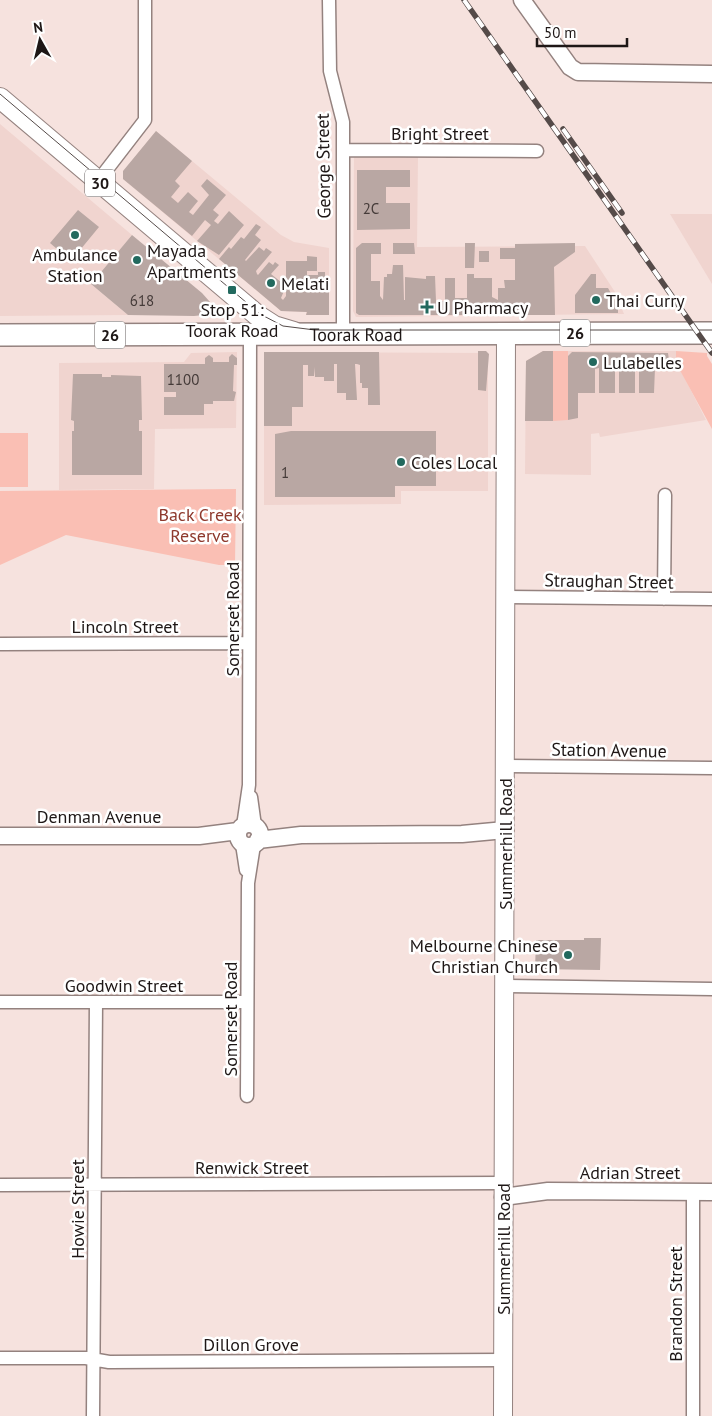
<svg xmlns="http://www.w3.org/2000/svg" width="712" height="1416" font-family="'PT Sans',sans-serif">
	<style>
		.built { fill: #f0d4cf }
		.green { fill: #fabfb4 }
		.building { fill: #b9a7a3; fill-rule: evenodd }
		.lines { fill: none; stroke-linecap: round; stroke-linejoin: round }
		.minor-casing { stroke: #94827f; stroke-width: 15 }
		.tertiary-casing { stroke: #94827f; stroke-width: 19 }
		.secondary-casing { stroke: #94827f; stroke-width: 20 }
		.primary-casing { stroke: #94827f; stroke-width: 22 }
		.trunk-casing { stroke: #94827f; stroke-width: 24 }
		.minor { stroke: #fff; stroke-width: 12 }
		.tertiary { stroke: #fff; stroke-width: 16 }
		.secondary { stroke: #fff; stroke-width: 18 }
		.primary { stroke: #fff; stroke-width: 20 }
		.trunk { stroke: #fff; stroke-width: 21 }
		.tram { stroke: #554b49; stroke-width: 1 }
		.rail-casing { stroke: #554b49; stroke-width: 5.5 }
		.rail { stroke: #fff; stroke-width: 4; stroke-dasharray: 11; stroke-linecap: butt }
		.poi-dot { fill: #22695e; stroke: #fff; stroke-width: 2 }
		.labels { text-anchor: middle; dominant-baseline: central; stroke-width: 5; stroke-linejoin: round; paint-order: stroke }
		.number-label { font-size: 15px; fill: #453b39 }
		.shield { fill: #fff; stroke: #625d5c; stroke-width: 1 }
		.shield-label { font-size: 16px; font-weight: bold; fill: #1e1716 }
		.street-label { font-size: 18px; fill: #1e1716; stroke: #fff }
		.poi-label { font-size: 18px; fill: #1e1716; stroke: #fff; text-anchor: start }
		.park-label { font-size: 18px; fill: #8e392d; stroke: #fff }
	</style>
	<rect width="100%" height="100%" fill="#f6e2de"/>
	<path class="built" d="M 0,124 L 132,235 L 91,284 L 128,315 L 0,316 Z
		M 156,131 L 281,235 L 294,242 L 329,248 L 329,315 L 306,315 L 306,312 L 281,311 L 123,179 L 123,172 Z
		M 354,156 L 418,157 L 417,247 L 585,246 L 615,292 L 624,314 L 356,317 L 353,311 Z
		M 670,214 L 712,214 L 712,284 Z
		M 543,351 L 676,351 L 677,363 L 706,420 L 600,437 L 599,433 L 591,434 L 591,475 L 525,474 L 526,361 Z
		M 237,352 L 236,428 L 155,429 L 154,489 L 59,490 L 59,363 L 184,362 L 191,353 Z
		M 264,352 L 488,353 L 488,491 L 401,491 L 401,504 L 264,505 Z"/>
	<path class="green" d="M 553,351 L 568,351 L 568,420 L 553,421 Z
		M 676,351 L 707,353 L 707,356 L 712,364 L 712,429 L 676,363 Z
		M 0,433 L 28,433 L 28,487 L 0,487 Z
		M 236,489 L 235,565 L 219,565 L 66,535 L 0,565 L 0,491 Z"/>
	<path class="building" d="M 156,131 L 192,161 L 175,181 L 180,186 L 171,197 L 178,203 L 188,192 L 198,201 L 189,212 L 193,215 L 209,195 L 201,186 L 207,179 L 226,195 L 213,210 L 219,215 L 214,221 L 218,224 L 229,211 L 244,225 L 219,255 L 197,241 L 211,225 L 205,220 L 192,236 L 123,179 L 123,171 Z
		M 357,170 L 410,170 L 410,187 L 386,187 L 386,203 L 410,203 L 410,229 L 357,230 Z
		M 78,210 L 99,227 L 71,261 L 50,243 Z
		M 256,224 L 261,227 L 255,235 L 261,240 L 245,260 L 246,261 L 259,247 L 264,251 L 266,248 L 272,252 L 256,271 L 257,274 L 258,275 L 269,262 L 273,265 L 275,262 L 279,265 L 271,274 L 286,286 L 286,261 L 307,261 L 307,256 L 317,257 L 317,271 L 307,271 L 307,275 L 318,275 L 318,272 L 325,272 L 325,282 L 329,282 L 329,315 L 306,315 L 307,312 L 281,311 L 219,259 L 229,247 L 231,249 L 241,237 L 244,239 ZM 286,286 L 286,296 L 283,300 L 281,298 Z
		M 132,235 L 202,293 L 210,302 L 210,311 L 204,315 L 194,316 L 128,315 L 91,284 Z
		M 362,243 L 381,243 L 381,254 L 371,254 L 371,281 L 380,281 L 380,296 L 383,300 L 384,277 L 387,277 L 387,274 L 392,274 L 393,265 L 403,265 L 404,300 L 405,300 L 405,277 L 426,279 L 426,276 L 435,276 L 436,301 L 445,301 L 445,278 L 455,278 L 455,298 L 467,298 L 467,274 L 474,274 L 474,278 L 492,278 L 492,297 L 498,300 L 498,288 L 505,288 L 504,280 L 515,280 L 515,259 L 500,259 L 500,248 L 515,248 L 515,244 L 575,243 L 575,252 L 554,267 L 555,315 L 359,315 L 356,313 L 356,248 Z
		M 393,243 L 414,243 L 415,254 L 393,254 Z
		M 465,243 L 475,243 L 474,268 L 465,268 Z
		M 479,251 L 489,251 L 489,262 L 479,262 Z
		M 591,274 L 596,274 L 596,288 L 608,288 L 618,306 L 618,313 L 575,313 L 575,295 Z
		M 478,351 L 486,351 L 489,354 L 486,391 L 478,390 Z
		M 543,351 L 553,351 L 553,421 L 525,421 L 526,361 Z
		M 264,352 L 379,352 L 380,405 L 368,405 L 368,388 L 362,388 L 362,383 L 360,383 L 360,365 L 357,364 L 355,364 L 357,400 L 346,400 L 346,393 L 337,393 L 337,364 L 334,364 L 334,381 L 324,381 L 324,377 L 315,377 L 315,367 L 314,376 L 308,376 L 308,365 L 303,365 L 303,407 L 292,407 L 292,426 L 264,426 Z
		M 572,352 L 668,353 L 670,367 L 664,367 L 664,361 L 657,361 L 657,368 L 655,368 L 654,393 L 639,393 L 639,369 L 635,368 L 635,393 L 619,393 L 619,368 L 615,368 L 615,393 L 599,393 L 599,368 L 595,369 L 595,393 L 578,393 L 578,418 L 568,420 L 568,356 Z
		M 232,354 L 237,358 L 237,365 L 234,365 L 233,391 L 236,392 L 234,401 L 213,401 L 213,404 L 204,404 L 204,415 L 164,415 L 164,397 L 176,397 L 176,392 L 164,392 L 164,364 L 205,364 L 205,358 L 209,355 L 213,358 L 213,362 L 229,362 L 229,357 Z
		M 73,374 L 102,374 L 102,377 L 111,377 L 111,375 L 141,376 L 142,420 L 139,420 L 139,431 L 142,431 L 142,475 L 72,475 L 72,431 L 74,431 L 74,421 L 71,420 Z
		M 291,431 L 436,431 L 436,486 L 395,486 L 395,497 L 275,497 L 275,434 Z
		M 584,938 L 601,938 L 600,970 L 535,969 L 536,940 L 584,940 Z"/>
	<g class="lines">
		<g class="minor-casing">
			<path id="minor" d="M 329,0 L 330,71 L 343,122 L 343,333
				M 343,150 L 537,151
				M 98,181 L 145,120 L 145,0
				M 506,597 L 712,599
				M 664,599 L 665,495
				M 0,644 L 249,643
				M 505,766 L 712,768
				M 251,797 L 255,826
				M 243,826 L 249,785 L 250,334
				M 242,844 L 246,870
				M 504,986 L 712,989
				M 0,1002 L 247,1002
				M 247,1096 L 248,883 L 254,845
				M 0,1185 L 503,1183
				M 0,1358 L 86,1358 L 109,1362 L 503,1360
				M 93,1416 L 96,1002
				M 693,1416 L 693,1192"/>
		</g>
		<g class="tertiary-casing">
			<path id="tertiary" d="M 522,0 L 570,67 L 578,72 L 712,74
				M238 835a11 11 0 1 1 22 0a11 11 0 1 1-22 0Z
				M 0,836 L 199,836 L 238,831
				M 258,840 L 301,835 L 462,834 L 505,830
				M 503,1197 L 548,1191 L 712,1192"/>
		</g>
		<g class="secondary-casing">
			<path id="secondary" d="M 503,1416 L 506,333"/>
		</g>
		<g class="primary-casing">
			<path id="primary" d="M 0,98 L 257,315 L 274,326 L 294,332"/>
		</g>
		<g class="trunk-casing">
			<g id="trunk">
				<path id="s1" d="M 0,335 L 712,333"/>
			</g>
		</g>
		<use href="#minor" class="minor"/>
		<use href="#tertiary" class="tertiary"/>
		<use href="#secondary" class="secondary"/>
		<use href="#primary" class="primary"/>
		<use href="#trunk" class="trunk"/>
		<path class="tram" d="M 0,94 L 260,314 L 283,326 L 315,330 L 712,330"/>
		<g class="rail-casing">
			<path id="rail" d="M 464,0 L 712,353
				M 563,129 L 622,213"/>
		</g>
		<use href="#rail" class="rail"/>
	</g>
	<g class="poi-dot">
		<circle cx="75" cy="235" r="5"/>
		<circle cx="137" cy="260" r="5"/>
		<circle cx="271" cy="283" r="5"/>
		<rect x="227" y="285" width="10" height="10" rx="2.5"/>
		<circle cx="596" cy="300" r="5"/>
		<path d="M424.5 299.5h5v5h5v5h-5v5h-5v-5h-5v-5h5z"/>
		<circle cx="593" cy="362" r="5"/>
		<circle cx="401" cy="462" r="5"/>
		<circle cx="568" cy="955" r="5"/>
	</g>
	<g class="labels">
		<g class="number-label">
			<text x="371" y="208">2C</text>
			<text x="142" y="300">618</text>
			<text x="183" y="379">1100</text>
			<text x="285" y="472">1</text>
		</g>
		<g class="shield">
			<rect x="85" y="169.5" width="30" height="27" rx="4"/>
			<rect x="560" y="319.5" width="30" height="27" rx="4"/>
			<rect x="95" y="321.5" width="30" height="27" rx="4"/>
		</g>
		<g class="shield-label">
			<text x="100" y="183">30</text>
			<text x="575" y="333">26</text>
			<text x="110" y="335">26</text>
		</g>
		<g class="street-label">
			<text x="440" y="133">Bright Street</text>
			<text transform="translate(323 166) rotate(-91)">George Street</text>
			<text stroke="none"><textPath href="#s1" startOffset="356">Toorak Road</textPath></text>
			<text transform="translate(609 581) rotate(1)">Straughan Street</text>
			<text transform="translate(232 619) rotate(-90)">Somerset Road</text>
			<text x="125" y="626">Lincoln Street</text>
			<text transform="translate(609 750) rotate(1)">Station Avenue</text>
			<text x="99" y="816">Denman Avenue</text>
			<text transform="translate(505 844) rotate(-90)">Summerhill Road</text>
			<text x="124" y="985">Goodwin Street</text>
			<text transform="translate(230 1019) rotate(-90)">Somerset Road</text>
			<text x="252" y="1167">Renwick Street</text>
			<text x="630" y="1172">Adrian Street</text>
			<text transform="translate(77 1209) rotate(-90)">Howie Street</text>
			<text transform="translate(503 1249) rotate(-90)">Summerhill Road</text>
			<text transform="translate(675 1304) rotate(-90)">Brandon Street</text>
			<text x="251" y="1344">Dillon Grove</text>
		</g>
		<g class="poi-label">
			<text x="147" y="250">Mayada<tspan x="147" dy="21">Apartments</tspan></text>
			<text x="75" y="254" text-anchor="middle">Ambulance<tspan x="75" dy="21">Station</tspan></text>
			<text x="281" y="283">Melati</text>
			<text x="606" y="300">Thai Curry</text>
			<text x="437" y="307">U Pharmacy</text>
			<text x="232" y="309" text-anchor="middle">Stop 51:<tspan x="232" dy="21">Toorak Road</tspan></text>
			<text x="603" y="362">Lulabelles</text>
			<text x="411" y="462">Coles Local</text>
			<text x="558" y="945" text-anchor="end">Melbourne Chinese<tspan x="558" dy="21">Christian Church</tspan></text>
		</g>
		<g class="park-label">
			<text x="200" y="514">Back Creek<tspan x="200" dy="21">Reserve</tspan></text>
		</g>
	</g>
	<g transform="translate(40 40) rotate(352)" stroke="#ffffff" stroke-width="4" paint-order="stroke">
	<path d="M0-4L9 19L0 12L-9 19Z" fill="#1e1716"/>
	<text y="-8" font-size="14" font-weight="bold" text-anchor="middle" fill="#1e1716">N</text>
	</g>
	<path d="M537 38v8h90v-8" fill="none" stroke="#1e1716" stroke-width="2.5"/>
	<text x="544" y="38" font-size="15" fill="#1e1716" stroke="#ffffff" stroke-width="4" paint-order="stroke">50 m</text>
</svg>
